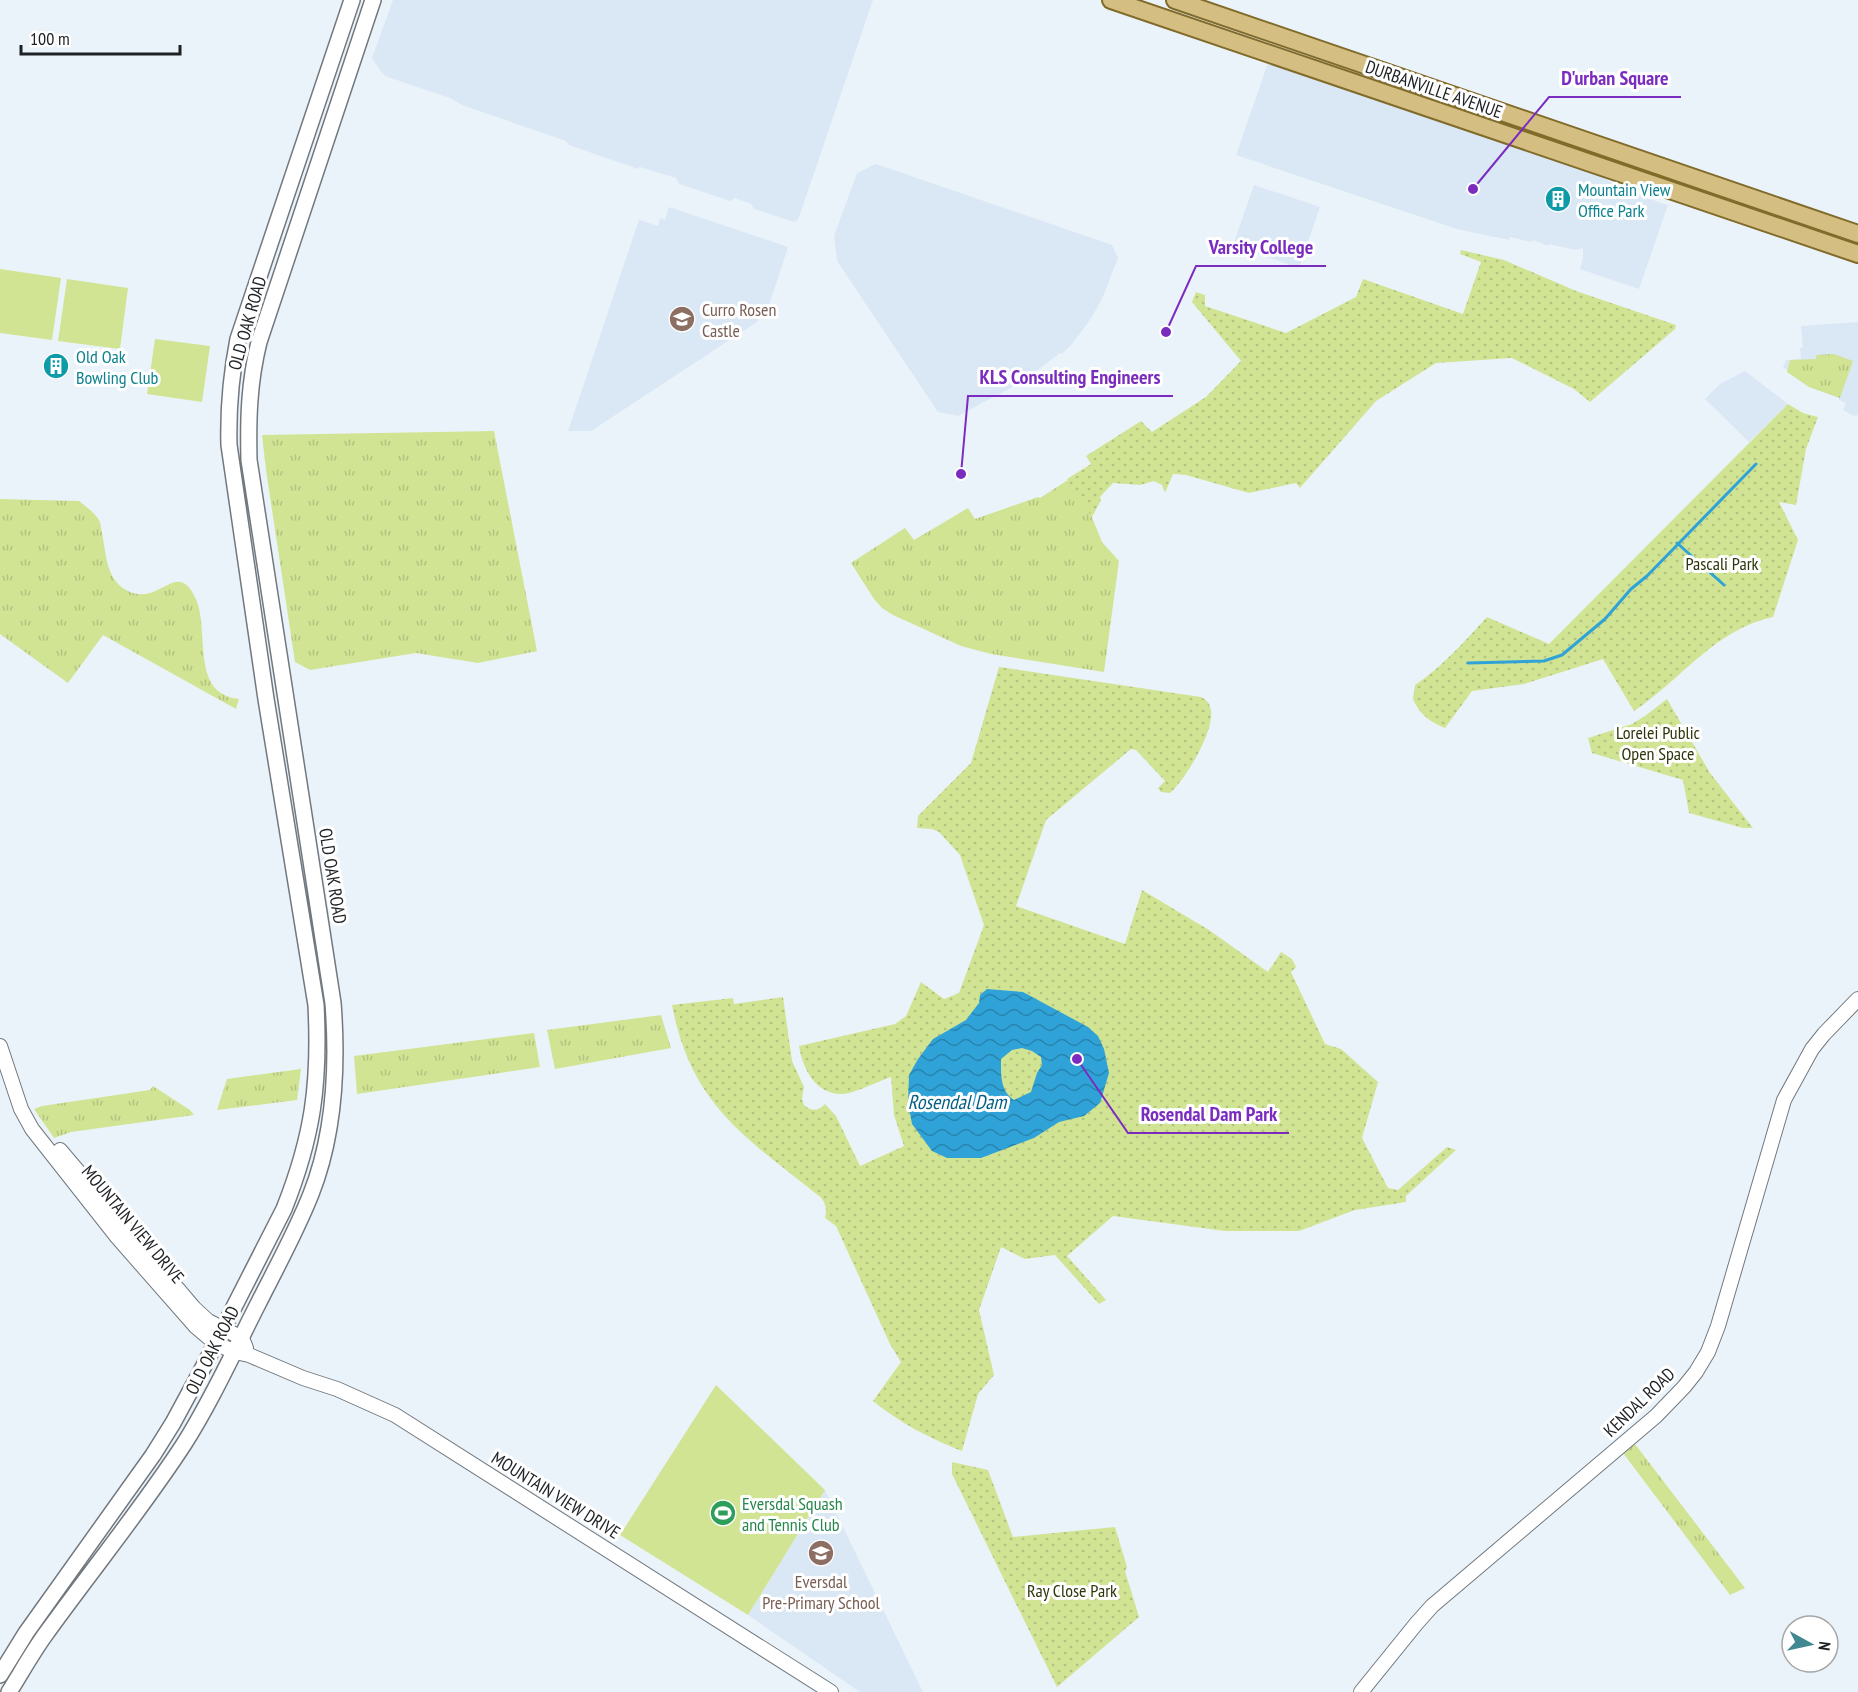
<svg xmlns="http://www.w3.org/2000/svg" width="1858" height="1692" font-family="'PT Sans Narrow',sans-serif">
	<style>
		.built { fill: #dae7f4 }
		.grass { fill: url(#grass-tufts) }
		.park { fill: url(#park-dots) }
		.pitch { fill: #d1e493 }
		.water { fill: url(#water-waves); fill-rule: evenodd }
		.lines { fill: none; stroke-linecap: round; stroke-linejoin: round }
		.stream { stroke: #2fa2d8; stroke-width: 3 }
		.tertiary-casing { stroke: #71787e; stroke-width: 16 }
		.secondary-casing { stroke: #71787e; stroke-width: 18 }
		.primary-casing { stroke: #816b2a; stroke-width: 20 }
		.tertiary { stroke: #fff; stroke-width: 14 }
		.secondary { stroke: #fff; stroke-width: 15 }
		.primary { stroke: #d4be81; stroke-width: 16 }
		.labels { text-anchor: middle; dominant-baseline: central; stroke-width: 6; stroke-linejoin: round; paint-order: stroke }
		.street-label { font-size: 18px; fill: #1e2124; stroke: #fff }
		.culture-label { font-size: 18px; fill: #0d838f; stroke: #fff; text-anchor: start }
		.education-label { font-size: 18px; fill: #785e54; stroke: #fff; text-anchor: start }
		.park-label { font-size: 18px; fill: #2e360c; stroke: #fff }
		.leisure-label { font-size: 18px; fill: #27864d; stroke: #fff; text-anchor: start }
		.water-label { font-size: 20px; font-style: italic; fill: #055f83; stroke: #fff }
		.leader { fill: none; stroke: #7b2cbf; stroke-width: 2 }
		.callout-dot { fill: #7b2cbf; stroke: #fff; stroke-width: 2 }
		.callout-label { font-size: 20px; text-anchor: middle; font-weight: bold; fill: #7b2cbf; stroke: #fff; stroke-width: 6; stroke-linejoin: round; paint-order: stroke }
	</style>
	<defs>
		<pattern id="grass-tufts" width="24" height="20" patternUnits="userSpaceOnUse" patternTransform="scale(1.5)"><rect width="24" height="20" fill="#d1e493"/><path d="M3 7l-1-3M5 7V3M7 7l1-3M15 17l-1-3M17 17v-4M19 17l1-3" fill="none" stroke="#b3c37f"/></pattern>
		<pattern id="park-dots" width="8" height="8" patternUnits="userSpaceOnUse" patternTransform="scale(1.5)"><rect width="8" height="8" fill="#d1e493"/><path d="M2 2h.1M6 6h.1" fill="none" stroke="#b3c37f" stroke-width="1.8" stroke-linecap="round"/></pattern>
		<pattern id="water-waves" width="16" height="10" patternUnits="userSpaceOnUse" patternTransform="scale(1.5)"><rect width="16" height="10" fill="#2fa2d8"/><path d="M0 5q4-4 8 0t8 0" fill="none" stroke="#2784af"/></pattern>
	</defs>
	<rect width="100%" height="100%" fill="#ebf3fa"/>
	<path class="built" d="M 393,0 L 873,0 L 798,220 L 794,222 L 754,209 L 751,204 L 735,198 L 730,201 L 679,184 L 676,178 L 640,167 L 638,169 L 569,145 L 566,141 L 462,105 L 450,98 L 385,76 L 379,69 L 372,58 Z
		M 1268,63 L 1601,176 L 1622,190 L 1668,205 L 1639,289 L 1580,269 L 1583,258 L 1583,248 L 1575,250 L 1549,244 L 1548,246 L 1534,240 L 1531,242 L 1510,237 L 1509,240 L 1457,229 L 1236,155 Z
		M 876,164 L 1112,245 L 1118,258 L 1102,299 L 1090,320 L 1072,344 L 1062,354 L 1060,353 L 1020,383 L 958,416 L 938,412 L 837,261 L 834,236 L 857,173 Z
		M 1254,185 L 1320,207 L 1299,268 L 1233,245 Z
		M 669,207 L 788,247 L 766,315 L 760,314 L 757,322 L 591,431 L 568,431 L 639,220 L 658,226 L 660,218 L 665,220 Z
		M 1858,322 L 1858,415 L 1854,416 L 1843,410 L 1846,403 L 1839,400 L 1839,398 L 1809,387 L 1783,367 L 1786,360 L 1801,359 L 1800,348 L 1803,347 L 1801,326 Z
		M 1745,371 L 1788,404 L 1749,442 L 1705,399 L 1720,384 Z
		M 825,1490 L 923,1692 L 860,1692 L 748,1615 Z"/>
	<path class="grass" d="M 1834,354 L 1853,361 L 1840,398 L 1809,387 L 1787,372 L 1790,360 L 1816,359 L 1816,355 Z
		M 494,431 L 537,651 L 478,663 L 416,653 L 310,670 L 295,662 L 266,470 L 262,435 Z
		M 1068,480 L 1089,510 L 1102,542 L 1119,561 L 1104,672 L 991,654 L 961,646 L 893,615 L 882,608 L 874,599 L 851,563 L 905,528 L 914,540 L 968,508 L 975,519 L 1038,497 L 1040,498 Z
		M 0,499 L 79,501 C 85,506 95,513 99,520 C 101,523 101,529 102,533 C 106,553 106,579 126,590 C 160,609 176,556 196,599 C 210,632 190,694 239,699 L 236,709 L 103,635 L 68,683 L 0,634 Z
		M 661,1015 L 671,1048 L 555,1069 L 547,1030 Z
		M 534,1033 L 540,1067 L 357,1094 L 354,1056 Z
		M 301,1069 L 297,1100 L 217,1110 L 227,1079 Z
		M 153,1086 L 190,1110 L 194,1115 L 71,1132 L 54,1138 L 34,1109 L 42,1106 L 150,1090 Z
		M 1635,1444 L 1745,1588 L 1730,1595 L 1623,1453 Z"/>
	<path class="park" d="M 1461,250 L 1504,260 L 1576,291 L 1676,325 L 1675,329 L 1590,402 L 1574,389 L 1512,358 L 1436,363 L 1376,401 L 1300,488 L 1296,483 L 1249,493 L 1186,475 L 1173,474 L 1165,493 L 1162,485 L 1154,481 L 1140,485 L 1113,483 L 1100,497 L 1101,500 L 1092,517 L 1067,479 L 1091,464 L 1086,456 L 1141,421 L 1152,432 L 1206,397 L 1241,361 L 1192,302 L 1196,292 L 1205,295 L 1205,306 L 1286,333 L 1356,297 L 1363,279 L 1463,314 L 1481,262 L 1460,254 Z
		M 1788,404 L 1803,413 L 1818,417 L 1806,449 L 1796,505 L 1779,502 L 1798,540 L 1773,617 C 1715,629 1681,680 1634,711 L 1603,659 L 1524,684 L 1472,691 L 1445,728 C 1430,722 1419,714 1413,699 L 1415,685 C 1443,666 1464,642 1487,617 L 1549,644 Z
		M 999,667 L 1201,697 C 1205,699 1209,702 1210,707 C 1218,727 1185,780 1170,793 L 1161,792 L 1158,788 L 1165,781 L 1136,750 L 1131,749 L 1046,820 L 1016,906 L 1125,944 L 1142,890 L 1209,930 L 1268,972 L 1281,952 L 1292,959 L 1296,967 L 1291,972 L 1325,1044 L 1341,1049 L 1378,1082 L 1362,1138 L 1388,1188 L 1398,1190 L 1447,1147 L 1456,1150 L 1406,1196 L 1406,1202 L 1355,1210 L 1299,1231 L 1225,1231 L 1113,1216 L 1067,1256 L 1106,1300 L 1099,1304 L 1055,1255 L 1025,1259 L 1001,1247 L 979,1310 L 994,1375 L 978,1394 L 962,1451 C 927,1437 902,1424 873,1401 L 901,1362 L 890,1344 L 836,1226 L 825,1218 C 827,1209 826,1202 819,1196 C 745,1137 691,1105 672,1005 L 733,998 L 734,1004 L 783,997 L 792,1061 L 804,1087 L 802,1099 L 804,1105 C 811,1112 819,1111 825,1104 L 836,1116 L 860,1166 L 904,1146 L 894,1115 L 891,1077 C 879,1081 853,1094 842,1094 C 815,1094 803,1069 799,1046 L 895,1024 L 906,1016 L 921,982 L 944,999 L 959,993 L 984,925 L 960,855 L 939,832 L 932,829 L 917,828 L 918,816 L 971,763 Z
		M 1667,699 L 1710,773 L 1753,828 L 1743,828 L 1689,813 L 1683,780 L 1592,753 L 1588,738 L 1632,724 L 1645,716 Z
		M 952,1462 L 988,1470 L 1013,1537 L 1115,1527 L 1127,1567 L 1125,1571 L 1139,1617 L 1057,1687 L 952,1474 Z"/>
	<path class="pitch" d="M 0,269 L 61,278 L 52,340 L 0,333 Z
		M 67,279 L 128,288 L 120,349 L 58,341 Z
		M 155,339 L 210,346 L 202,402 L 147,394 Z
		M 716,1385 L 825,1490 L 748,1615 L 620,1535 Z"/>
	<path class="water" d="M 987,989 L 1023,992 L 1088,1027 L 1098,1036 L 1104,1049 L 1109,1073 L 1100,1103 L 1084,1116 L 1059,1122 L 1034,1138 L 981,1158 L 947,1158 L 932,1151 L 912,1124 L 908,1103 L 909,1075 L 918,1059 L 933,1039 L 966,1020 L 979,1003 L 980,995 ZM 1022,1048 L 1032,1051 L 1041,1057 L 1042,1065 L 1037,1073 L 1031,1092 L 1014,1100 C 1000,1091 1001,1074 1001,1059 L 1012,1050 Z"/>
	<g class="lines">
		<path class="stream" d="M 1677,543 L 1724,585
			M 1468,663 L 1544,661 L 1562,655 L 1605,619 L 1631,589 L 1647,576 L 1756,464"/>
		<g class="tertiary-casing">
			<path id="tertiary" d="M 0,1046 L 21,1109 L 32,1129 L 117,1237 L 196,1327 L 215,1343 L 235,1352 L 249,1355 L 303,1378 L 337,1389 L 395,1415 L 831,1692
				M 60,1150 L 194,1308 L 208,1321 L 242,1338 L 246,1348
				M 1361,1692 L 1416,1624 L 1432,1606 L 1656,1416 L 1684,1387 L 1696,1372 L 1708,1352 L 1718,1326 L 1784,1100 L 1812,1049 L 1824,1034 L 1858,999"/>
		</g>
		<g class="secondary-casing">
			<path id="secondary" d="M 0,1675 L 26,1633 L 153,1455 L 173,1423 L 206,1362 L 284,1209 C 313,1136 320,1084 316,1005 L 266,699 L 229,445 C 228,409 231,375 238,339 L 352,0
				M 9,1692 C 21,1673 32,1653 45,1635 C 91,1571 141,1510 184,1444 C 212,1400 234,1351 258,1304 C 276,1268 296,1232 311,1194 C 335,1133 338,1067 333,1003 L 249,460 C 248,419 249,382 259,342 L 373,0"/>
		</g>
		<g class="primary-casing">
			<path id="primary" d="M 1111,0 L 1858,254
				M 1175,0 L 1858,234"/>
		</g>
		<use href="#tertiary" class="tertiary"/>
		<use href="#secondary" class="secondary"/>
		<use href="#primary" class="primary"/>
	</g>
	<defs>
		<g id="building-disc" transform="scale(1.35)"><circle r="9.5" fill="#0f9aa8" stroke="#fff"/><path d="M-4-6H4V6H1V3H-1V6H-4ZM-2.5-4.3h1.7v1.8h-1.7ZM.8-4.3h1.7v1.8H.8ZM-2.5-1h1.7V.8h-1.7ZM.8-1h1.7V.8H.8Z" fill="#fff"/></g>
		<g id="school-disc" transform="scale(1.35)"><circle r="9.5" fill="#8d6e63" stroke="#fff"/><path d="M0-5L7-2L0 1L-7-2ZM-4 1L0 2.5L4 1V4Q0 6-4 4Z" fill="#fff"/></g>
		<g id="stadium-disc" transform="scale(1.35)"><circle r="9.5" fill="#2e9e5b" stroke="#fff"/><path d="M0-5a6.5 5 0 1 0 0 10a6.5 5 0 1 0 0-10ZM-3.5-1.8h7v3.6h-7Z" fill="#fff"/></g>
	</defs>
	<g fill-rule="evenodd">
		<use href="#building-disc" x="1558" y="199"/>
		<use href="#school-disc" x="682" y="319"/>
		<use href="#building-disc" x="56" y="366"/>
		<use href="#stadium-disc" x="723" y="1513"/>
		<use href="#school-disc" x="821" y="1553"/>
	</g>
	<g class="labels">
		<g class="street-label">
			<text transform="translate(1434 89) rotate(19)">DURBANVILLE AVENUE</text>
			<text transform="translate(247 323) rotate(-74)">OLD OAK ROAD</text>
			<text transform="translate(333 876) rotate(81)">OLD OAK ROAD</text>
			<text transform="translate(133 1224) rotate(50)">MOUNTAIN VIEW DRIVE</text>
			<text transform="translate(212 1350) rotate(-63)">OLD OAK ROAD</text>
			<text transform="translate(1639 1402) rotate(-44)">KENDAL ROAD</text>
			<text transform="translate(556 1495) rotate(32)">MOUNTAIN VIEW DRIVE</text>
		</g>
		<g class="culture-label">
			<text x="1578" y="189">Mountain View<tspan x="1578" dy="21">Office Park</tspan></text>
			<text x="76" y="356">Old Oak<tspan x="76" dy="21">Bowling Club</tspan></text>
		</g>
		<g class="education-label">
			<text x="702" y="309">Curro Rosen<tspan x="702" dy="21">Castle</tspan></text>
			<text x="821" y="1581" text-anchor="middle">Eversdal<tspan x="821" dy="21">Pre-Primary School</tspan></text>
		</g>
		<g class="park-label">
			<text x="1722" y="563">Pascali Park</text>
			<text x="1658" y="732">Lorelei Public<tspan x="1658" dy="21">Open Space</tspan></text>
			<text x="1072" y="1590">Ray Close Park</text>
		</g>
		<g class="leisure-label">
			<text x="742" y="1503">Eversdal Squash<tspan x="742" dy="21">and Tennis Club</tspan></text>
		</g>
		<g class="water-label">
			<text x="957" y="1102">Rosendal Dam</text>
		</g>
	</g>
	<path class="leader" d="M1473 189L1549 97H1681M1166 332L1196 266H1326M961 474L968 396H1173M1077 1059L1128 1133H1289"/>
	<g class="callout-dot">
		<circle cx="1473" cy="189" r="6"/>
		<circle cx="1166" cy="332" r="6"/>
		<circle cx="961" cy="474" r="6"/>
		<circle cx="1077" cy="1059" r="6"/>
	</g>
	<g class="callout-label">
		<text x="1615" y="85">D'urban Square</text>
		<text x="1261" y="254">Varsity College</text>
		<text x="1070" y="384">KLS Consulting Engineers</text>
		<text x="1209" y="1121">Rosendal Dam Park</text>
	</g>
	<g transform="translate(1810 1644) rotate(98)"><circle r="28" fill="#ffffff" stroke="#a5a6a7" stroke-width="1.5"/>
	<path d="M0-4.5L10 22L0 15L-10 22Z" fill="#418990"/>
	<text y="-9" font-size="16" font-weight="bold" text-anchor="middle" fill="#1e2124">N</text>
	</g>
	<path d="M21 45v9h159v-9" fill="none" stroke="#1e2124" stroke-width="3"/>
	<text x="30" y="45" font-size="18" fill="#1e2124" stroke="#ffffff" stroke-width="4.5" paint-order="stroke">100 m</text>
</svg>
